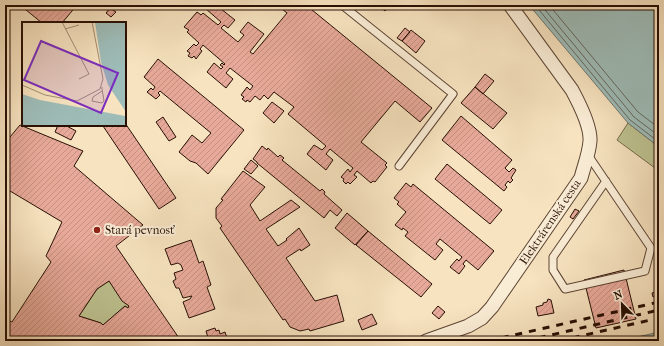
<svg xmlns="http://www.w3.org/2000/svg" width="664" height="346" font-family="'IM FELL French Canon',serif">
	<style>
		.green { fill: #bec391; stroke: #73694a }
		.water { fill: #9ebdb9; stroke: #6f7771 }
		.lines { fill: none; stroke-linecap: round; stroke-linejoin: round }
		.shore { stroke: #63665e; stroke-width: 1 }
		.building { fill: url(#building-hatch); stroke: #280f04; fill-rule: evenodd }
		.lane-casing { stroke: #5c4433; stroke-width: 9 }
		.street-casing { stroke: #5c4433; stroke-width: 15 }
		.lane { stroke: #faedd6; stroke-width: 7 }
		.street { stroke: #faedd6; stroke-width: 13 }
		.rail { stroke: #280f04; stroke-width: 3; stroke-dasharray: 7 7; stroke-linecap: butt }
		.poi-dot { fill: #8f2418; stroke: #faedd6; stroke-width: 1.5 }
		.labels { text-anchor: middle; dominant-baseline: central; stroke-width: 4; stroke-linejoin: round; paint-order: stroke }
		.street-label { font-size: 12px; fill: #280f04; stroke: #faedd6 }
		.poi-label { font-size: 12px; fill: #280f04; stroke: #faedd6; text-anchor: start }
		.inset-road { fill: none; stroke: #a48e75; stroke-width: 1 }
		.view { fill: #7b2cbf; fill-opacity: 0.15; stroke: #7b2cbf; stroke-width: 2 }
		.inset-edge { fill: none; stroke: #280f04; stroke-width: 2 }
	</style>
	<defs>
		<pattern id="building-hatch" width="6" height="6" patternUnits="userSpaceOnUse"><rect width="6" height="6" fill="#e7a999"/><path d="M-1 1l2-2M0 6l6-6M5 7l2-2" fill="none" stroke="#c69082"/></pattern>
	</defs>
	<rect width="100%" height="100%" fill="#f7e3c0"/>
	<filter id="stains"><feTurbulence type="fractalNoise" baseFrequency=".005" numOctaves="4"/><feColorMatrix values="0 0 0 0 .2 0 0 0 0 .09 0 0 0 0 .02 0 0 0 .5 -.17"/></filter>
	<radialGradient id="worn" r=".72"><stop offset=".6" stop-color="#630" stop-opacity="0"/><stop offset="1" stop-color="#630" stop-opacity=".3"/></radialGradient>
	<path class="green" d="M 628,123 L 659,147 L 659,171 L 617,140 Z
		M 109,281 L 129,306 L 128,308 L 125,306 L 103,325 L 101,323 L 79,316 L 97,289 Z"/>
	<path class="water" d="M 529,5 L 659,5 L 659,147 L 628,123 Z
		M 659,332 L 659,341 L 620,341 Z"/>
	<g class="lines">
		<path class="shore" d="M 535,5 L 630,120 L 659,142
			M 541,5 L 634,117 L 659,136
			M 549,5 L 638,112 L 659,128"/>
	</g>
	<path class="building" d="M 20,5 L 77,5 L 62,23 L 42,23 Z
		M 209,5 L 216,5 L 235,20 L 228,28 L 224,25 L 221,28 L 238,42 L 244,35 L 240,32 L 248,22 L 264,34 L 250,52 L 253,54 L 287,13 L 277,5 L 306,5 L 432,108 L 420,122 L 395,101 L 361,142 L 387,163 L 385,165 L 387,167 L 375,182 L 373,181 L 371,183 L 357,171 L 354,175 L 357,177 L 350,184 L 348,182 L 346,184 L 343,181 L 344,179 L 341,177 L 348,169 L 350,172 L 353,168 L 330,149 L 326,154 L 333,160 L 326,170 L 307,154 L 314,145 L 322,150 L 326,146 L 288,114 L 294,107 L 274,92 L 268,99 L 264,95 L 260,100 L 255,96 L 250,102 L 247,100 L 246,102 L 242,99 L 244,97 L 241,95 L 247,87 L 250,90 L 253,86 L 230,68 L 226,73 L 233,79 L 226,88 L 207,72 L 214,63 L 221,69 L 223,67 L 220,65 L 222,63 L 224,65 L 225,64 L 203,45 L 200,49 L 202,51 L 196,59 L 194,56 L 192,58 L 188,56 L 190,53 L 187,51 L 194,44 L 196,46 L 199,43 L 187,32 L 189,30 L 184,27 L 197,12 L 201,15 L 203,13 L 218,25 L 221,22 L 206,9 Z
		M 378,5 L 390,5 L 385,11 Z
		M 110,8 L 116,12 L 111,17 L 106,13 Z
		M 405,28 L 410,32 L 402,41 L 397,38 Z
		M 411,30 L 425,41 L 416,53 L 402,41 Z
		M 158,59 L 244,130 L 208,174 L 196,163 L 190,161 L 179,152 L 192,135 L 202,143 L 211,133 L 160,91 L 158,93 L 160,95 L 156,99 L 147,92 L 151,88 L 153,90 L 155,87 L 144,77 Z
		M 485,74 L 494,81 L 483,94 L 475,87 Z
		M 475,87 L 507,113 L 493,129 L 461,103 Z
		M 272,102 L 284,111 L 274,123 L 263,113 Z
		M 461,116 L 512,160 L 505,168 L 509,172 L 513,168 L 516,170 L 511,178 L 513,180 L 510,183 L 508,181 L 505,185 L 507,187 L 504,191 L 442,140 Z
		M 163,117 L 176,137 L 169,141 L 156,122 Z
		M 125,123 L 176,198 L 159,209 L 103,126 L 104,125 L 125,125 Z
		M 20,125 L 83,151 L 74,166 L 143,225 L 116,246 L 181,341 L 66,341 L 62,340 L 61,341 L 5,341 L 5,319 L 12,322 L 51,262 L 46,256 L 62,222 L 5,188 L 5,143 ZM 109,281 L 122,301 L 129,306 L 128,308 L 125,306 L 103,325 L 101,323 L 79,316 L 97,289 Z
		M 58,125 L 65,125 L 76,131 L 71,140 L 55,132 Z
		M 262,146 L 267,150 L 268,148 L 278,157 L 280,155 L 284,158 L 282,160 L 320,191 L 322,189 L 325,192 L 324,194 L 342,210 L 337,216 L 330,210 L 324,218 L 257,163 L 257,162 L 253,159 Z
		M 251,160 L 258,166 L 251,174 L 244,169 Z
		M 447,164 L 502,210 L 490,224 L 435,179 Z
		M 243,171 L 265,187 L 250,205 L 260,221 L 291,200 L 300,207 L 266,229 L 278,246 L 287,240 L 286,239 L 299,228 L 310,245 L 301,251 L 300,249 L 286,258 L 315,301 L 337,295 L 344,321 L 310,331 L 309,329 L 300,331 L 290,327 L 285,319 L 283,320 L 220,228 L 222,226 L 216,218 L 216,208 L 223,200 L 221,199 Z
		M 406,183 L 411,187 L 413,184 L 494,251 L 478,270 L 466,260 L 463,264 L 465,266 L 459,274 L 450,267 L 457,259 L 459,261 L 462,257 L 440,239 L 436,244 L 443,250 L 435,260 L 405,236 L 408,232 L 403,228 L 402,230 L 395,225 L 406,212 L 397,204 L 399,202 L 394,198 Z
		M 575,209 L 579,211 L 573,219 L 570,217 Z
		M 347,213 L 368,231 L 355,245 L 335,228 Z
		M 368,231 L 432,284 L 421,297 L 356,245 Z
		M 191,240 L 199,263 L 203,261 L 211,285 L 207,287 L 215,309 L 189,318 L 183,302 L 190,299 L 192,296 L 183,298 L 179,288 L 176,288 L 173,281 L 176,279 L 174,273 L 183,270 L 181,265 L 178,263 L 171,265 L 165,249 Z
		M 624,270 L 636,319 L 596,328 L 584,280 Z
		M 659,291 L 659,295 L 653,297 L 652,293 Z
		M 548,299 L 551,300 L 554,313 L 538,316 L 536,307 L 543,305 L 543,303 L 547,302 Z
		M 438,306 L 445,312 L 439,319 L 432,313 Z
		M 372,314 L 377,324 L 362,330 L 358,320 Z
		M 215,328 L 216,331 L 219,330 L 220,334 L 225,332 L 227,338 L 225,339 L 225,341 L 209,341 L 206,331 Z"/>
	<g class="lines">
		<g class="lane-casing">
			<path id="lane" d="M 342,5 L 453,94 L 399,166
				M 588,155 L 651,248 L 645,271 L 565,289 L 553,270 L 553,257 L 606,181"/>
		</g>
		<g class="street-casing">
			<path id="street" d="M 426,341 L 468,326 L 482,318 L 492,307 L 581,178 C 584,166 589,154 590,141 C 591,126 579,103 572,90 L 510,5"/>
		</g>
		<use href="#lane" class="lane"/>
		<use href="#street" class="street"/>
		<path class="rail" d="M 488,341 L 659,302
			M 525,341 L 659,310
			M 559,341 L 659,318"/>
	</g>
	<circle class="poi-dot" cx="97" cy="230" r="4"/>
	<g class="labels">
		<g class="street-label">
			<text transform="translate(550 222) rotate(-56)">Elektrárenská cesta</text>
		</g>
		<g class="poi-label">
			<text x="105" y="230">Stará pevnosť</text>
		</g>
	</g>
	<g transform="translate(22 22)">
		<rect width="104" height="104" fill="#f7e3c0"/>
		<path d="M 73,0 L 104,0 L 104,90 L 86,63 L 79,40 ZM 0,72 L 18,78 L 103,94 L 104,104 L 0,104 Z" fill="#9ebdb9"/>
		<path class="inset-road" d="M 40,0 L 67,52 L 57,57M 43,7 L 57,3M 0,63 L 23,73 L 55,79 L 78,67 L 81,57 L 70,0M 80,65 L 80,67 L 82,79 L 80,81 L 70,79 L 71,75 L 80,69"/>
		<path class="view" d="M 19,19 L 96,51 L 79,91 L 2,58 Z"/>
		<rect width="104" height="104" class="inset-edge"/>
	</g>
	<rect width="664" height="346" fill="none" stroke="#f7e3c0" stroke-width="20"/>
	<rect x="6" y="6" width="652" height="334" fill="none" stroke="#280f04" stroke-width="2"/>
	<rect x="10" y="10" width="644" height="326" fill="none" stroke="#280f04"/>
	<g transform="translate(622 304) rotate(337)" stroke="#faedd6" stroke-width="3" paint-order="stroke">
	<path d="M0-3L7 15L0 10L-7 15Z" fill="#280f04"/>
	<text y="-6" font-size="11" font-weight="bold" text-anchor="middle" fill="#280f04">N</text>
	</g>
	<rect width="100%" height="100%" filter="url(#stains)"/>
	<rect width="100%" height="100%" fill="url(#worn)"/>
</svg>
